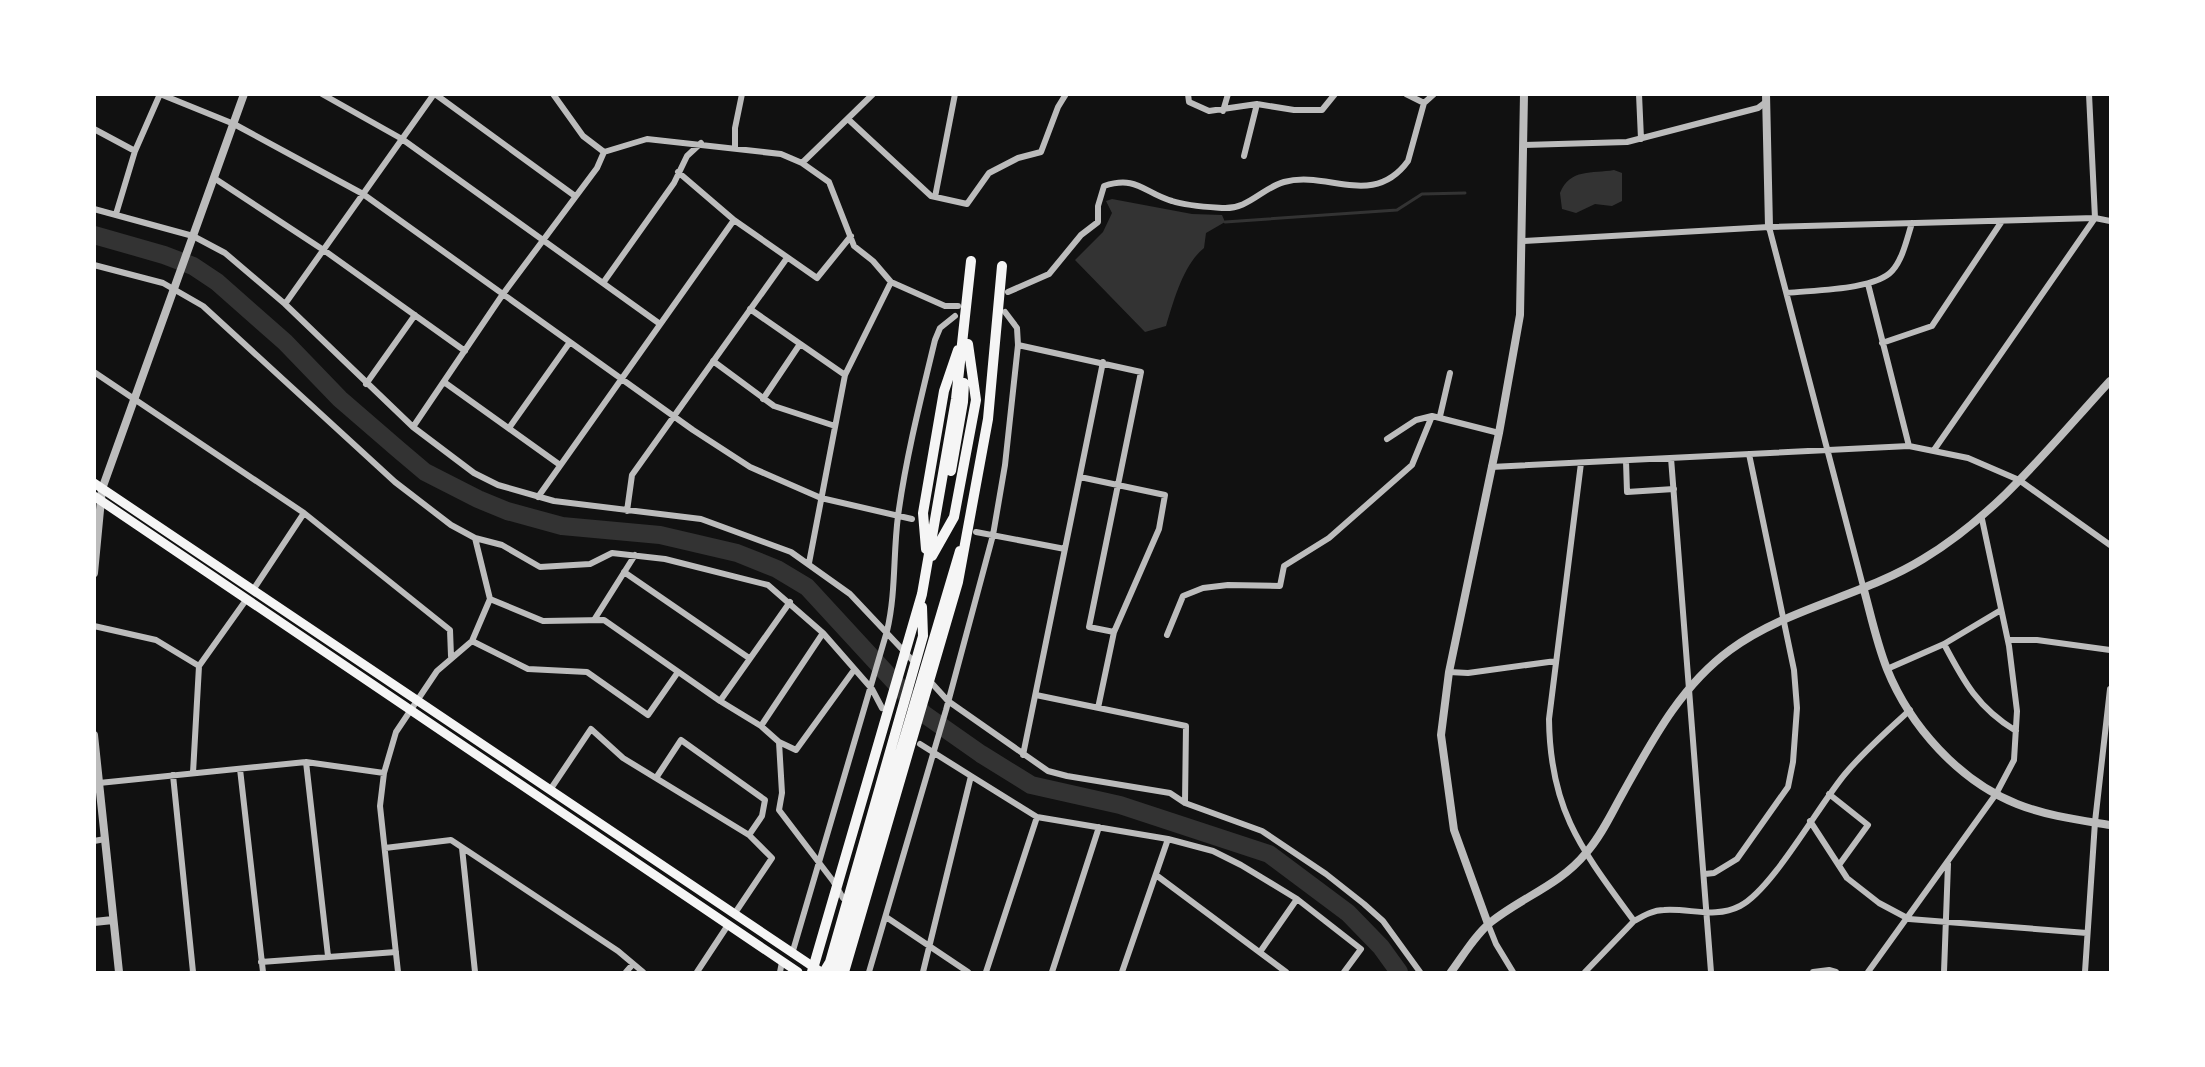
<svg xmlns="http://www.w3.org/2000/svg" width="2205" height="1067" font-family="'Exo 2',sans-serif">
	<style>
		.water { fill: #333 }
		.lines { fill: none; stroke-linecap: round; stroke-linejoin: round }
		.stream { stroke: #333; stroke-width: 3 }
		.river { stroke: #333; stroke-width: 18 }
		.minor { stroke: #bcbcbc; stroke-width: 6 }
		.tertiary { stroke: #bcbcbc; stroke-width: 8 }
		.primary { stroke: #f5f5f5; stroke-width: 9 }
		.motorway { stroke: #f5f5f5; stroke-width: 10 }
	</style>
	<rect width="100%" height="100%" fill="#111"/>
	<path class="water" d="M 1614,170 L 1622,173 L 1622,201 L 1612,206 L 1595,204 L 1576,213 L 1562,209 L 1560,193 C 1570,168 1592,174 1614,170 Z
		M 1112,199 L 1192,214 L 1222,215 L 1225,222 L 1206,233 L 1204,248 C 1183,265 1174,300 1166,326 L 1145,332 L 1075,260 L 1103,232 L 1112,213 L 1106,201 Z"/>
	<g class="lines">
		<path class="stream" d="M 1225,222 L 1397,210 L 1422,194 L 1465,193"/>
		<path class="river" d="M 94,235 L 164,255 L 193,266 L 217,282 L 285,342 L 340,399 L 399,450 L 425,472 L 478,499 L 507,511 L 562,526 L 660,535 L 737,553 L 777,569 L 807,587 L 924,714 L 981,754 L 1031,785 L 1120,805 L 1269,854 L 1348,913 L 1381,947 L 1399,972"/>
		<path class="minor" d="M 160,94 L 234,124 L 363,194 L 693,430 L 750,467 L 821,498 L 912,519
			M 322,94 L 402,139 L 660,324
			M 435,94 L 575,196
			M 553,94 L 583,136 L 604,152 L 647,139 L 781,154 L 802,163 L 829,182 L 854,246 L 873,261 L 891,282 L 945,306 L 958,306
			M 1188,94 L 1189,102 L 1209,111 L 1257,104 L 1294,110 L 1322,110 L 1335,94
			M 1406,94 L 1424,103
			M 1639,94 L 1641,139
			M 1223,111 L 1228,94
			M 849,120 L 931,196 L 967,204 L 989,173 L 1018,158 L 1041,152 L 1058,107 L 1066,94
			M 94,129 L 135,151
			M 1524,145 L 1627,142 L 1758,108 L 1766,102
			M 735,148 L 735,128 L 742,94
			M 1244,156 L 1257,104
			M 802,163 L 873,94
			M 678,172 L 734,220 L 817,278 L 851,236
			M 214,178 L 325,251 L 465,351
			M 935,197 L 955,94
			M 94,209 L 193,236 L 225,253 L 285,304 L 413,427 L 474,473 L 498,485 L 554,501 L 701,519 L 791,552 L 850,594 L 916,664
			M 116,214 L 135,151 L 160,94
			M 1769,227 L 1864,590
			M 1523,241 L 1769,227 L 2095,218 L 2110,221
			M 94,265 L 163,283 L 203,306 L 395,482 L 451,525 L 475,538 L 502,545 L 540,567 L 590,564 L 612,553 L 665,559 L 768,585 L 823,633 L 872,689 L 882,708
			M 603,283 L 674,183 L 687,156 L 701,143
			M 1868,284 L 1909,446
			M 1008,292 L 1049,274 L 1081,235 L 1098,222 L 1098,206 L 1104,186 C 1137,175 1144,193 1172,201 C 1187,206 1207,207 1222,208 C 1248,210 1262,188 1284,182 C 1328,170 1373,209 1408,161 L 1424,103 L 1434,94
			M 1787,293 C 1813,290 1875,290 1892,271 C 1903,259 1907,238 1912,223
			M 285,304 L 434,94
			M 750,309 L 845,375
			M 1882,343 L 1932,326 L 2002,221
			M 1018,345 L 1141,372 L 1089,627 L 1114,632
			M 713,361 L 774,406 L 835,426
			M 94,372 L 304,513 L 450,630 L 451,656
			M 444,382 L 560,465
			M 366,384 L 415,315
			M 763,399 L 800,344
			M 1440,416 L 1450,373
			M 413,427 L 503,294 L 597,168 L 604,152
			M 509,428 L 570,342
			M 1387,439 L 1416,420 L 1432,416
			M 1934,450 L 2095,218 L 2089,94
			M 1671,458 L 1711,972
			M 1626,461 L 1627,492 L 1674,489
			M 1581,463 L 1549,719 C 1550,811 1582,850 1634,921
			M 1491,467 L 1909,446 L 1968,458 L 2019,480 L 2110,545
			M 1080,477 L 1165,495 L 1159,529 L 1114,632 L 1098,708
			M 538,497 L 734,220
			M 627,511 L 632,475 L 787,258
			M 976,532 L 1065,549
			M 809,563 L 845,375 L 891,282
			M 624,572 L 749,658
			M 253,590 L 304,513
			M 490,599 L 543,621 L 604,620 L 720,701 L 761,726 L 779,742 L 796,750 L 854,670
			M 594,620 L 635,555
			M 94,626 L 156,640 L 199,666
			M 1167,635 L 1183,596 L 1203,588 L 1228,585 L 1280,586 L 1284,566 L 1329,538 L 1412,465 L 1432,416 L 1499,433
			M 2008,640 L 2037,640 L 2110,650
			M 472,641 L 528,669 L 587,672 L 648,715 L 678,672
			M 1944,644 C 1964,682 1978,708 2016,731
			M 1887,669 L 1944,644 L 2001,610
			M 1449,672 L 1468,673 L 1556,661
			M 928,679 L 948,701 L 1048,771 L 1067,776 L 1170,793 L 1185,803 L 1262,831 L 1326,874 L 1364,904 L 1383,921 L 1420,972
			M 1036,695 L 1186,726 L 1185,803
			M 720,701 L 790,602
			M 761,726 L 823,633
			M 779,742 L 782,793 L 779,810 L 833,881 L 843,898
			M 920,744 L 971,776
			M 1023,755 L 1103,362
			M 306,762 L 328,956
			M 240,769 L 263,972
			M 193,773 L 199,666 L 246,600
			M 173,775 L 193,972
			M 656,778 L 681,740 L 765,800 L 762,816 L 749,835
			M 99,783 L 306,762 L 384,773
			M 550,790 L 591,729 L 623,758 L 749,835 L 772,858 L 735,913
			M 1829,794 L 1868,825 L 1839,865
			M 1810,821 L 1847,878 L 1879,903 L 1909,919 L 2087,933
			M 94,841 L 105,839
			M 385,848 L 451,840 L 618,951 L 643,972
			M 462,848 L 475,972
			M 1705,874 L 1714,873 L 1737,859 L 1788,787 L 1793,762 L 1797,708 L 1794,670 L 1749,454
			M 1156,875 L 1286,972
			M 886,917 L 968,972
			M 1488,924 L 1496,944 L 1513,972
			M 1260,952 L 1297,899
			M 792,954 L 887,631 C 896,593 893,555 898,516 C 906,457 921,398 935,340 L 940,328 L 955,316
			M 261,962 L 396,952
			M 398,972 L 380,806 L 384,773 L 396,732 L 437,671 L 472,641 L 490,599 L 475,538
			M 626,972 L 633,964
			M 697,972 L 728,925
			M 780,972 L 782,962
			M 869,972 L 946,710 L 993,535 L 1005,465 L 1018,345 L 1017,328 L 1005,312
			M 923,972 L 971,776 L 1037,817 L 1168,839 L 1213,851 L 1241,865 L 1297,899 L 1361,949 L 1344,972
			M 986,972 L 1037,817
			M 1052,972 L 1099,827
			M 1122,972 L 1168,839
			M 1585,972 L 1634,921 C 1643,916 1653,910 1664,910 C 1690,908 1715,919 1740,906 C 1772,890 1819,805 1845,774 C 1864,751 1888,730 1910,710
			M 1813,972 L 1829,970 L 1836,972
			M 1868,972 L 1996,794 L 2014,760 L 2017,711 L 2009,646 L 1982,519
			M 1944,972 L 1948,864
			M 2085,972 L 2095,822 L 2110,689"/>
		<path class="tertiary" d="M 1766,94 L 1769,227
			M 94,573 L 102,489 L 244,94
			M 1864,590 C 1871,616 1877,644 1887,669 C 1910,726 1959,781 2017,804 C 2047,816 2079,820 2110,825
			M 94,735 L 119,972
			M 94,922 L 113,920
			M 1488,924 L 1454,830 L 1441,735 L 1449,672 L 1499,433 L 1520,315 L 1524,94
			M 1451,972 C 1463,956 1475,935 1491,922 C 1522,897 1560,885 1586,853 C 1602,835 1612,812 1624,791 C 1653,739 1681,686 1730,650 C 1787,608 1863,596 1923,559 C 1998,514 2052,444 2110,381"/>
		<path class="primary" d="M 94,483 L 821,972
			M 94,496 L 798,972"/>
		<path class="motorway" d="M 951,471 L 963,402 L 964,383
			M 926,549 L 923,513 L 944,391 L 958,350
			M 932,556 L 954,517 L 976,400 L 968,344
			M 812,972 L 922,594 L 956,399 L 971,261
			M 824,972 L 830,962 L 923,636 L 922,607
			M 835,972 L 960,551
			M 844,972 L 958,582 L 988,419 L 1002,266"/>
	</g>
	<rect width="2205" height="1067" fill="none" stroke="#ffffff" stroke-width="192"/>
</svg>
